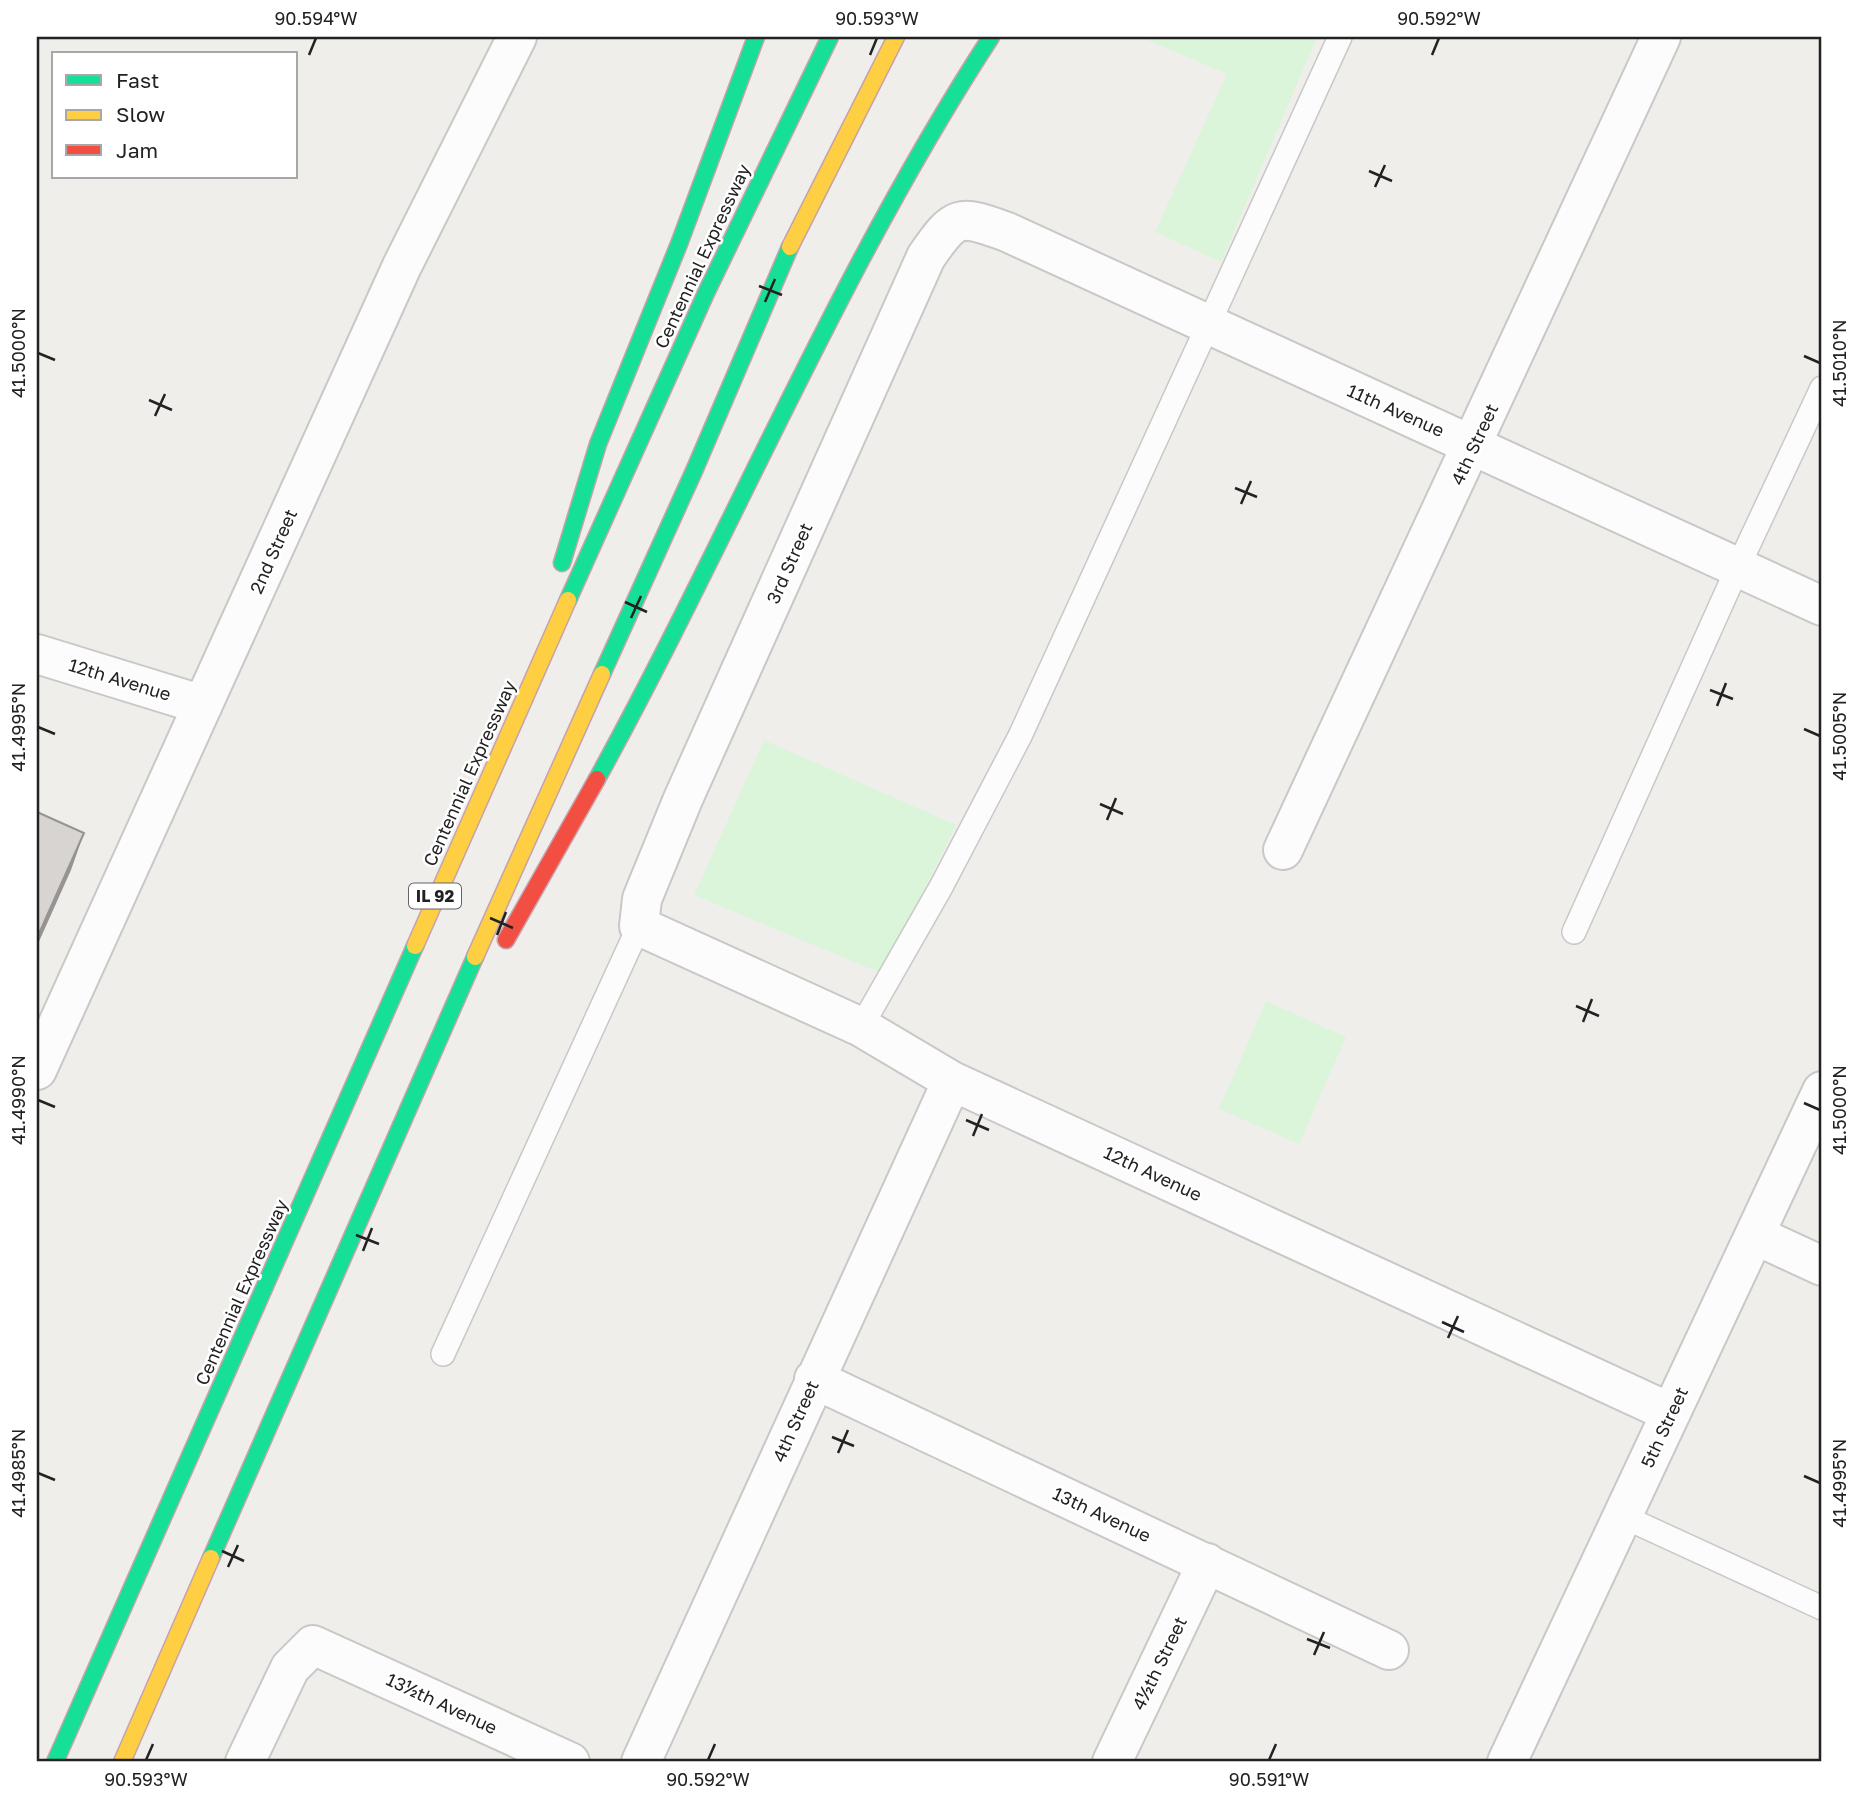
<svg xmlns="http://www.w3.org/2000/svg" width="1859" height="1799" font-family="'Golos Text',sans-serif">
	<style>
		.park { fill: #daf5da }
		.lines { fill: none; stroke-linecap: round; stroke-linejoin: round }
		.lane-casing { stroke: #c9c8c7; stroke-width: 26 }
		.street-casing { stroke: #c9c8c7; stroke-width: 42 }
		.fast-casing { stroke: #c5a2ac; stroke-width: 19 }
		.slow-casing { stroke: #c5a2ac; stroke-width: 19 }
		.jam-casing { stroke: #c5a2ac; stroke-width: 19 }
		.lane { stroke: #fdfcfc; stroke-width: 23 }
		.street { stroke: #fdfcfc; stroke-width: 38 }
		.fast { stroke: #16e098; stroke-width: 16 }
		.slow { stroke: #ffcf43; stroke-width: 16 }
		.jam { stroke: #f24e42; stroke-width: 16 }
		.shaded-wall { fill: #969493 }
		.building { fill: #d7d4d2; stroke: #969493; stroke-width: 2 }
		.ticks { fill: none; stroke: #222; stroke-width: 2.5 }
		.labels { text-anchor: middle; dominant-baseline: central; stroke-width: 5; stroke-linejoin: round; paint-order: stroke }
		.shield { fill: #fff; stroke: #646464; stroke-width: 2 }
		.shield-label { font-size: 16px; font-weight: bold; fill: #222 }
		.street-label { font-size: 18px; fill: #222; stroke: #fff }
		.neatline { fill: none; stroke: #222; stroke-width: 2.5 }
		.ticks-label { font-size: 18px; text-anchor: middle; fill: #222 }
	</style>
	<rect width="100%" height="100%" fill="#f0eeeb"/>
	<path class="park" d="M 1140,37 L 1317,37 L 1221,262 L 1155,232 L 1227,74 Z
		M 764,740 L 956,825 L 883,974 L 694,895 Z
		M 1266,1001 L 1346,1037 L 1299,1144 L 1219,1109 Z"/>
	<g class="lines">
		<g class="lane-casing">
			<path id="lane" d="M 1574,932 L 1738,567 L 1822,388
				M 861,1027 L 941,887 L 1020,736 L 1340,37
				M 443,1354 L 639,926
				M 1622,1516 L 1822,1608"/>
		</g>
		<g class="street-casing">
			<path id="street" d="M 37,654 L 203,705
				M 1283,850 L 1661,37
				M 37,1070 L 402,266 L 517,37
				M 1755,1235 L 1822,1266
				M 814,1379 L 1389,1650
				M 1671,1413 L 952,1081 L 861,1027 L 639,926 L 642,899 L 683,799 L 926,257 C 956,213 959,215 1007,232 L 1822,606
				M 245,1762 L 290,1668 L 313,1645 L 570,1762
				M 641,1762 L 952,1081
				M 1112,1762 L 1207,1563
				M 1507,1762 L 1822,1091"/>
		</g>
		<g class="fast-casing">
			<path id="fast" d="M 562,563 L 598,444 L 679,244 L 756,37
				M 568,600 L 706,293 L 830,37
				M 602,674 L 694,471 L 790,247
				M 597,779 C 732,533 838,272 991,37
				M 211,1558 L 475,957
				M 55,1762 L 415,946"/>
		</g>
		<g class="slow-casing">
			<path id="slow" d="M 790,247 L 896,37
				M 415,946 L 568,600
				M 475,957 L 602,674
				M 122,1762 L 211,1558"/>
		</g>
		<g class="jam-casing">
			<path id="jam" d="M 506,940 L 597,779"/>
		</g>
		<use href="#lane" class="lane"/>
		<use href="#street" class="street"/>
		<use href="#fast" class="fast"/>
		<use href="#slow" class="slow"/>
		<use href="#jam" class="jam"/>
	</g>
	<path class="shaded-wall" d="M 84,833 L 71,870 L 37,946 L 37,938 Z"/>
	<path class="building" d="M 37,812 L 84,833 L 37,938 Z"/>
	<path class="ticks" d="M 309,55 L 316,38M 870,55 L 877,38M 1432,55 L 1439,38M 1369,171 L 1392,181M 1375,187 L 1385,165M 759,286 L 782,295M 765,302 L 775,279M 38,353 L 55,360M 1804,356 L 1820,363M 149,400 L 172,410M 155,416 L 165,394M 1235,488 L 1257,497M 1241,504 L 1251,481M 625,602 L 647,612M 631,618 L 641,596M 1710,690 L 1733,699M 1717,706 L 1726,683M 38,727 L 55,734M 1804,729 L 1820,736M 1100,804 L 1123,814M 1107,820 L 1116,798M 490,918 L 513,928M 497,935 L 506,912M 1576,1006 L 1599,1016M 1583,1022 L 1592,999M 38,1100 L 55,1107M 1804,1103 L 1820,1110M 966,1120 L 989,1130M 973,1136 L 982,1114M 356,1235 L 379,1244M 363,1251 L 372,1228M 1442,1322 L 1464,1332M 1448,1338 L 1458,1316M 832,1437 L 854,1446M 838,1453 L 848,1430M 38,1473 L 55,1480M 1804,1476 L 1820,1483M 222,1551 L 244,1561M 228,1567 L 238,1545M 1307,1639 L 1330,1648M 1314,1655 L 1324,1632M 146,1760 L 153,1744M 708,1760 L 715,1744M 1269,1760 L 1276,1744"/>
	<g class="labels">
		<rect class="shield" x="409" y="883.5" width="52" height="25" rx="5"/>
		<g class="shield-label">
			<text x="435" y="896">IL 92</text>
		</g>
		<g class="street-label">
			<text transform="translate(702 256) rotate(-65)">Centennial Expressway</text>
			<text transform="translate(1396 410) rotate(24)">11th Avenue</text>
			<text transform="translate(1474 444) rotate(-65)">4th Street</text>
			<text transform="translate(273 551) rotate(-66)">2nd Street</text>
			<text transform="translate(789 563) rotate(-66)">3rd Street</text>
			<text transform="translate(120 679) rotate(17)">12th Avenue</text>
			<text transform="translate(469 773) rotate(-66)">Centennial Expressway</text>
			<text transform="translate(1153 1173) rotate(25)">12th Avenue</text>
			<text transform="translate(241 1292) rotate(-66)">Centennial Expressway</text>
			<text transform="translate(795 1421) rotate(-66)">4th Street</text>
			<text transform="translate(1664 1427) rotate(-65)">5th Street</text>
			<text transform="translate(1102 1514) rotate(25)">13th Avenue</text>
			<text transform="translate(1159 1663) rotate(-64)">4½th Street</text>
			<text transform="translate(442 1703) rotate(25)">13½th Avenue</text>
		</g>
	</g>
	<rect width="1859" height="1799" fill="none" stroke="#ffffff" stroke-width="77"/>
	<rect x="52" y="52" width="245" height="126" fill="#ffffff" stroke="#a7a7a7" stroke-width="2"/>
	<rect x="66" y="75" width="35" height="10" fill="#16e098" stroke="#a7a7a7" stroke-width="2"/>
	<text x="116" y="88" font-size="21" fill="#222222">Fast</text>
	<rect x="66" y="110" width="35" height="10" fill="#ffcf43" stroke="#a7a7a7" stroke-width="2"/>
	<text x="116" y="122" font-size="21" fill="#222222">Slow</text>
	<rect x="66" y="145" width="35" height="10" fill="#f24e42" stroke="#a7a7a7" stroke-width="2"/>
	<text x="116" y="158" font-size="21" fill="#222222">Jam</text>
	<rect x="38" y="38" width="1782" height="1722" class="neatline"/>
	<g class="ticks-label">
		<text x="316" y="25">90.594°W</text>
		<text x="877" y="25">90.593°W</text>
		<text x="1439" y="25">90.592°W</text>
		<text transform="translate(19 353) rotate(-90)" y="6">41.5000°N</text>
		<text transform="translate(1840 363) rotate(-90)" y="6">41.5010°N</text>
		<text transform="translate(19 727) rotate(-90)" y="6">41.4995°N</text>
		<text transform="translate(1840 736) rotate(-90)" y="6">41.5005°N</text>
		<text transform="translate(19 1100) rotate(-90)" y="6">41.4990°N</text>
		<text transform="translate(1840 1110) rotate(-90)" y="6">41.5000°N</text>
		<text transform="translate(19 1473) rotate(-90)" y="6">41.4985°N</text>
		<text transform="translate(1840 1483) rotate(-90)" y="6">41.4995°N</text>
		<text x="146" y="1786">90.593°W</text>
		<text x="708" y="1786">90.592°W</text>
		<text x="1269" y="1786">90.591°W</text>
	</g>
</svg>
